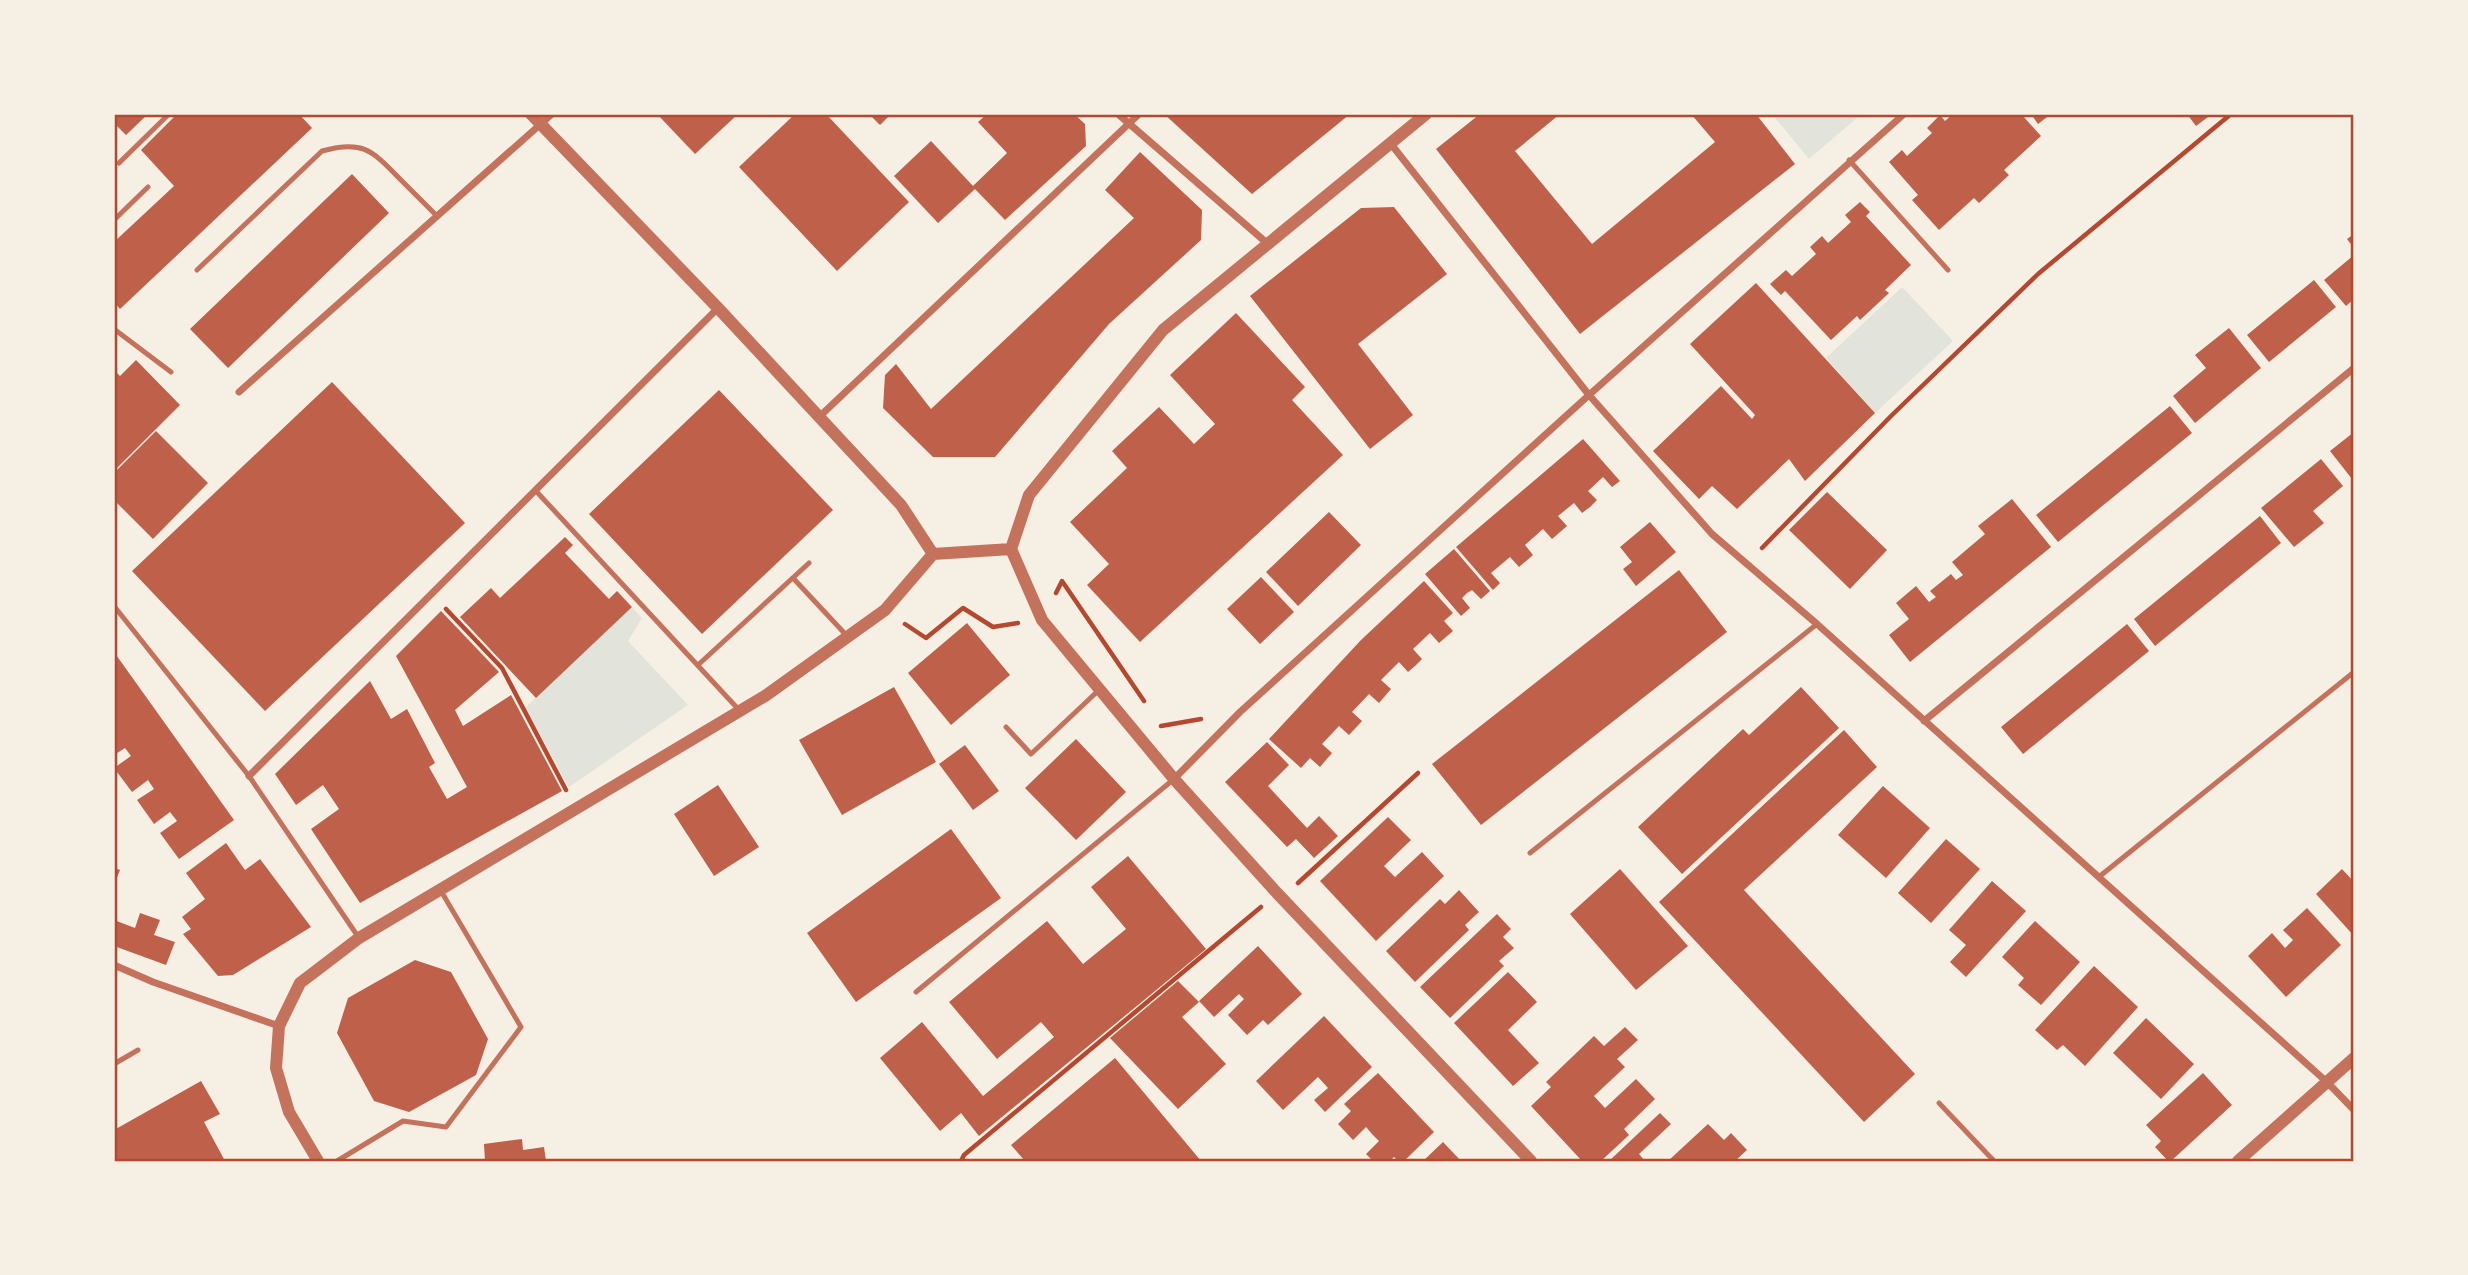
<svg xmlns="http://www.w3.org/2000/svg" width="2468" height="1275" font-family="Manrope,sans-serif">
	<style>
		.green { fill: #e2e4dc }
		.building { fill: #bf614a }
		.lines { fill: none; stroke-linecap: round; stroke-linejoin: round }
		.path { stroke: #b5482f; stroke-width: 4.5 }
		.service { stroke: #c5725c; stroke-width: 5 }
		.minor { stroke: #c5725c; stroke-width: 7 }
		.tertiary { stroke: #c5725c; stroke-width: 12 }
		.neatline { fill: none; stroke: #b5482f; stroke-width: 2.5 }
	</style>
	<rect width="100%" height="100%" fill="#f6efe4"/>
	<path class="green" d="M 1772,114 L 1856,114 L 1858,117 L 1809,159 Z
		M 1902,287 L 1953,341 L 1875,413 L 1826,358 Z
		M 632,607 L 642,618 L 628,641 L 688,705 L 569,787 L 525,708 Z"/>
	<path class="building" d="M 114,114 L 148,114 L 126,135 L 114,123 Z
		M 177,114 L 299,114 L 312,128 L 120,309 L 114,302 L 114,242 L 174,186 L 141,150 Z
		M 657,114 L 738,114 L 695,154 Z
		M 795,114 L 826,114 L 909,202 L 837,271 L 739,167 Z
		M 869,114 L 891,114 L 880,125 Z
		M 987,114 L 1074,114 L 1085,124 L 1086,146 L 1005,220 L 975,189 L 938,223 L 894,176 L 931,141 L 973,186 L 1007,153 L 978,122 Z
		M 1164,114 L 1350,114 L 1252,194 Z
		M 1480,114 L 1560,114 L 1515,151 L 1592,244 L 1715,142 L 1691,114 L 1756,114 L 1795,164 L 1580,334 L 1436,149 Z
		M 1953,114 L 2021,114 L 2041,136 L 2004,170 L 2009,175 L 1979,203 L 1974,198 L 1939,230 L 1912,200 L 1918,195 L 1889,162 L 1902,150 L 1907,156 L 1932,133 L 1927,128 L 1940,115 L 1945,121 Z
		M 2031,114 L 2051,114 L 2038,124 Z
		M 2187,114 L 2212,114 L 2196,126 Z
		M 1140,152 L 1202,210 L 1201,240 L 1109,324 L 995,457 L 933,457 L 883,408 L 885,375 L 896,364 L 931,409 L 1134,218 L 1105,190 Z
		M 352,174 L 389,213 L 228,368 L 190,329 Z
		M 1860,202 L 1870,212 L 1866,216 L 1911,265 L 1885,290 L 1889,293 L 1860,320 L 1857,316 L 1831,340 L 1785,291 L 1781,295 L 1770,284 L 1786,270 L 1792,276 L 1816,254 L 1810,247 L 1822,236 L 1828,243 L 1851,222 L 1845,215 Z
		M 1394,207 L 1447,274 L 1358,344 L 1413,415 L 1370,449 L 1250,296 L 1361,208 Z
		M 2354,234 L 2354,248 L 2347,239 Z
		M 2354,255 L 2354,299 L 2346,306 L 2324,280 Z
		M 2314,280 L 2336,307 L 2269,362 L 2247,335 Z
		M 1756,283 L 1875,413 L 1805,481 L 1789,459 L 1737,509 L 1712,486 L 1699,499 L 1653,451 L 1721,386 L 1752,419 L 1755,415 L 1690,344 Z
		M 1236,313 L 1305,387 L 1292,400 L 1343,455 L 1140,642 L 1087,585 L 1109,564 L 1070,522 L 1127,468 L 1112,451 L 1159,407 L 1194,444 L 1215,424 L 1170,375 Z
		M 2229,328 L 2261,368 L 2195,423 L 2173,396 L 2206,368 L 2195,355 Z
		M 136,360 L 180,405 L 114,471 L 114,370 L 120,376 Z
		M 332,382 L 465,523 L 265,711 L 132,571 Z
		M 719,390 L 833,510 L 702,634 L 589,514 Z
		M 2170,406 L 2192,433 L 2058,542 L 2036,515 Z
		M 156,431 L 208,483 L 153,539 L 114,500 L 114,473 Z
		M 2354,432 L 2354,477 L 2352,479 L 2330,451 Z
		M 1583,439 L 1620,481 L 1612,487 L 1603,477 L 1588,491 L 1597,500 L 1590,507 L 1582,513 L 1574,503 L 1558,516 L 1567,526 L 1552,539 L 1543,529 L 1525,545 L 1533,555 L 1519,567 L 1510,557 L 1491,573 L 1500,583 L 1493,590 L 1456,547 Z
		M 2321,459 L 2343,486 L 2313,511 L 2324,523 L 2294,547 L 2261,508 Z
		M 1827,492 L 1887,550 L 1850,589 L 1789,530 Z
		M 2012,499 L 2051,547 L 1910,662 L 1889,635 L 1909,619 L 1896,603 L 1916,586 L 1929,602 L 1936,597 L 1930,591 L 1951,574 L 1956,580 L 1963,575 L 1952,562 L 1985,534 L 1978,526 Z
		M 1329,512 L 1361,545 L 1298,606 L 1266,572 Z
		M 2260,516 L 2281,543 L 2155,646 L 2134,619 Z
		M 1650,522 L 1676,552 L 1636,586 L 1623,569 L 1632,562 L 1620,547 Z
		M 565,537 L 573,545 L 565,553 L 609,599 L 617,591 L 632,607 L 536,698 L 460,617 L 491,588 L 500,598 Z
		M 1454,549 L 1490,591 L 1481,599 L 1472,590 L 1467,593 L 1462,598 L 1470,608 L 1461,616 L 1425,574 Z
		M 1679,570 L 1727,632 L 1481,825 L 1432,764 Z
		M 1261,577 L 1294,612 L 1260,644 L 1227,609 Z
		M 1424,581 L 1453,613 L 1444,621 L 1453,631 L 1439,643 L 1430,633 L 1413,649 L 1422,659 L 1415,666 L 1408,672 L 1399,662 L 1381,680 L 1391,689 L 1379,703 L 1369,694 L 1352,712 L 1362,721 L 1349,735 L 1339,726 L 1322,744 L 1332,753 L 1320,767 L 1310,758 L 1301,768 L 1269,739 L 1361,640 Z
		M 441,611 L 499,672 L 455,710 L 463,726 L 511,695 L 562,791 L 360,903 L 311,829 L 339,809 L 323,785 L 296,805 L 275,774 L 370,681 L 391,719 L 407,709 L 435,763 L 429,767 L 447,799 L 467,787 L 396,656 Z
		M 967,623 L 1010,675 L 951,725 L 908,673 Z
		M 2127,624 L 2149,651 L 2023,754 L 2001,727 Z
		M 114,652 L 234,820 L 179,859 L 160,833 L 177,821 L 170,812 L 154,824 L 137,800 L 154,789 L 148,780 L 132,792 L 114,768 L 131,756 L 125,748 L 114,755 Z
		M 894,687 L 936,762 L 842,815 L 799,740 Z
		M 1801,687 L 1839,728 L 1682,874 L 1638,827 L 1743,729 L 1749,735 Z
		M 1844,730 L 1877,767 L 1744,890 L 1915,1074 L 1864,1122 L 1659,902 Z
		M 1076,739 L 1126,792 L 1076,840 L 1025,788 Z
		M 1267,742 L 1289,765 L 1268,786 L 1307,828 L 1319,816 L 1338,836 L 1314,858 L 1296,839 L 1287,847 L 1225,782 Z
		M 965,745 L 999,791 L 973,810 L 939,764 Z
		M 718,785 L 759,847 L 714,876 L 674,814 Z
		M 1883,786 L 1930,828 L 1886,878 L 1838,835 Z
		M 1388,817 L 1411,840 L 1384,866 L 1395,877 L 1422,852 L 1444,876 L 1376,941 L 1320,881 Z
		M 951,829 L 1001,898 L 856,1002 L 807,933 Z
		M 1946,839 L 1980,869 L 1931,923 L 1898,893 Z
		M 226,843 L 245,870 L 260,859 L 311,927 L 233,975 L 218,976 L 183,934 L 191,929 L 182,917 L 205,899 L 186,873 Z
		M 1128,856 L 1206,949 L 979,1136 L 961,1113 L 940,1131 L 880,1058 L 922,1022 L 983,1096 L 1054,1037 L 1041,1022 L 997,1059 L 949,1002 L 1047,921 L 1083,964 L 1126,929 L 1091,887 Z
		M 114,868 L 120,870 L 114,885 Z
		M 1620,869 L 1688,946 L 1636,990 L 1570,914 Z
		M 2342,869 L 2354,882 L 2354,936 L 2316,894 Z
		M 1992,881 L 2026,911 L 1966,977 L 1950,962 L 1966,945 L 1949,930 Z
		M 1459,890 L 1479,912 L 1465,925 L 1469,930 L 1415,982 L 1386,951 L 1440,899 L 1445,904 Z
		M 2307,908 L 2341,945 L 2286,997 L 2248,956 L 2272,933 L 2285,948 L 2293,940 L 2283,930 Z
		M 140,913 L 160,920 L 154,935 L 175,942 L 166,965 L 114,946 L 114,920 L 135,928 Z
		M 1497,914 L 1511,929 L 1503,937 L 1514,948 L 1499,961 L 1504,966 L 1450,1018 L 1420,987 Z
		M 2035,921 L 2080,962 L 2041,1005 L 2018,985 L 2024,978 L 2002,957 Z
		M 1258,946 L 1302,994 L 1268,1025 L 1263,1020 L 1247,1035 L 1228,1015 L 1244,999 L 1239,994 L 1214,1017 L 1199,1001 Z
		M 415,960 L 451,972 L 488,1039 L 476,1075 L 409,1112 L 374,1101 L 337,1033 L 348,998 Z
		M 2094,966 L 2138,1007 L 2085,1066 L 2063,1045 L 2057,1050 L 2035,1030 Z
		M 1508,972 L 1537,1002 L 1508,1030 L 1539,1063 L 1513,1086 L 1454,1023 Z
		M 1178,981 L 1199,1002 L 1182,1017 L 1226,1064 L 1178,1109 L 1110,1038 Z
		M 1324,1016 L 1372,1067 L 1325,1112 L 1314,1100 L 1328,1088 L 1318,1077 L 1283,1110 L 1256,1081 Z
		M 2146,1018 L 2194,1064 L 2161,1099 L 2113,1053 Z
		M 1625,1027 L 1638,1040 L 1617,1059 L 1625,1067 L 1594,1096 L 1605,1108 L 1636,1079 L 1655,1099 L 1624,1129 L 1629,1135 L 1601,1161 L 1582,1161 L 1531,1106 L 1551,1087 L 1546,1082 L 1594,1036 L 1604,1046 Z
		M 1115,1058 L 1201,1161 L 1025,1161 L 1011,1145 Z
		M 1378,1073 L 1434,1132 L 1404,1161 L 1398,1161 L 1394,1157 L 1390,1161 L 1373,1161 L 1366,1154 L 1379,1141 L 1372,1134 L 1366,1127 L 1353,1140 L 1338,1124 L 1351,1111 L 1344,1104 Z
		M 2203,1073 L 2232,1105 L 2171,1161 L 2168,1161 L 2155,1147 L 2161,1141 L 2146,1125 Z
		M 201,1081 L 220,1114 L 204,1122 L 225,1161 L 114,1161 L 114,1130 Z
		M 1660,1113 L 1671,1124 L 1639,1154 L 1644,1160 L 1609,1161 Z
		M 1708,1124 L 1724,1140 L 1731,1133 L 1747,1150 L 1735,1161 L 1668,1161 Z
		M 522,1139 L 523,1150 L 544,1147 L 546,1161 L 485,1161 L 484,1144 Z
		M 1443,1142 L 1461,1161 L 1423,1161 Z"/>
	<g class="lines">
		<path class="path" d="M 1762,548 L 1891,416 L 2038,274 L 2231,114
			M 1056,593 L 1062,581 L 1144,701
			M 446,609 L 502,668 L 566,790
			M 905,624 L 926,638 L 963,608 L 993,627 L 1018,623
			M 1161,726 L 1201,719
			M 1298,883 L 1418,773
			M 961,1161 L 964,1155 L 1261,907"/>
		<path class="service" d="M 1849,160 L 1948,270
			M 119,163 L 169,114
			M 114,220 L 148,187
			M 197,270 L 322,151 C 361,140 371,149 398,177 C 411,190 424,203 437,216
			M 114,329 L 171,372
			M 536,491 L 740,711
			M 793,578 L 848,637
			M 114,606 L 249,776 L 359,938
			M 698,665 L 809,563
			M 1006,727 L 1031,754 L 1100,689
			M 1530,853 L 1817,624
			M 2100,876 L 2354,672
			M 916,992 L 1174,779
			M 114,1064 L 138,1050
			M 1939,1103 L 1994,1161
			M 337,1161 L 403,1121 L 446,1127 L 521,1027 L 441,891"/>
		<path class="minor" d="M 1118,114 L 1268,244
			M 1391,144 L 1589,395 L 1712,534 L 1817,624 L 2328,1083 L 2354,1110
			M 239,392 L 552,114
			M 819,417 L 1139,114
			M 1924,721 L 2354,368
			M 249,776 L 718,308
			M 1174,779 L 1240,712 L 1589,395 L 1904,114
			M 114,965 L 153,982 L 279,1026"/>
		<path class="tertiary" d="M 531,114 L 718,308 L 901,505 L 933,554
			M 1011,549 L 1042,620 L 1174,779 L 1277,893 L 1531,1161
			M 1011,549 L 1029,495 L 1163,330 L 1426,114
			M 933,554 L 1011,549
			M 318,1161 L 289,1112 L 276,1068 L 279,1026 L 300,983 L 359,938 L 765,696 L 885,610 L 933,554
			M 2238,1161 L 2354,1058"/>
	</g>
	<rect width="2468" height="1275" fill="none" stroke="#f6efe4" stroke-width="231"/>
	<rect x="116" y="116" width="2236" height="1044" class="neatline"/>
</svg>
